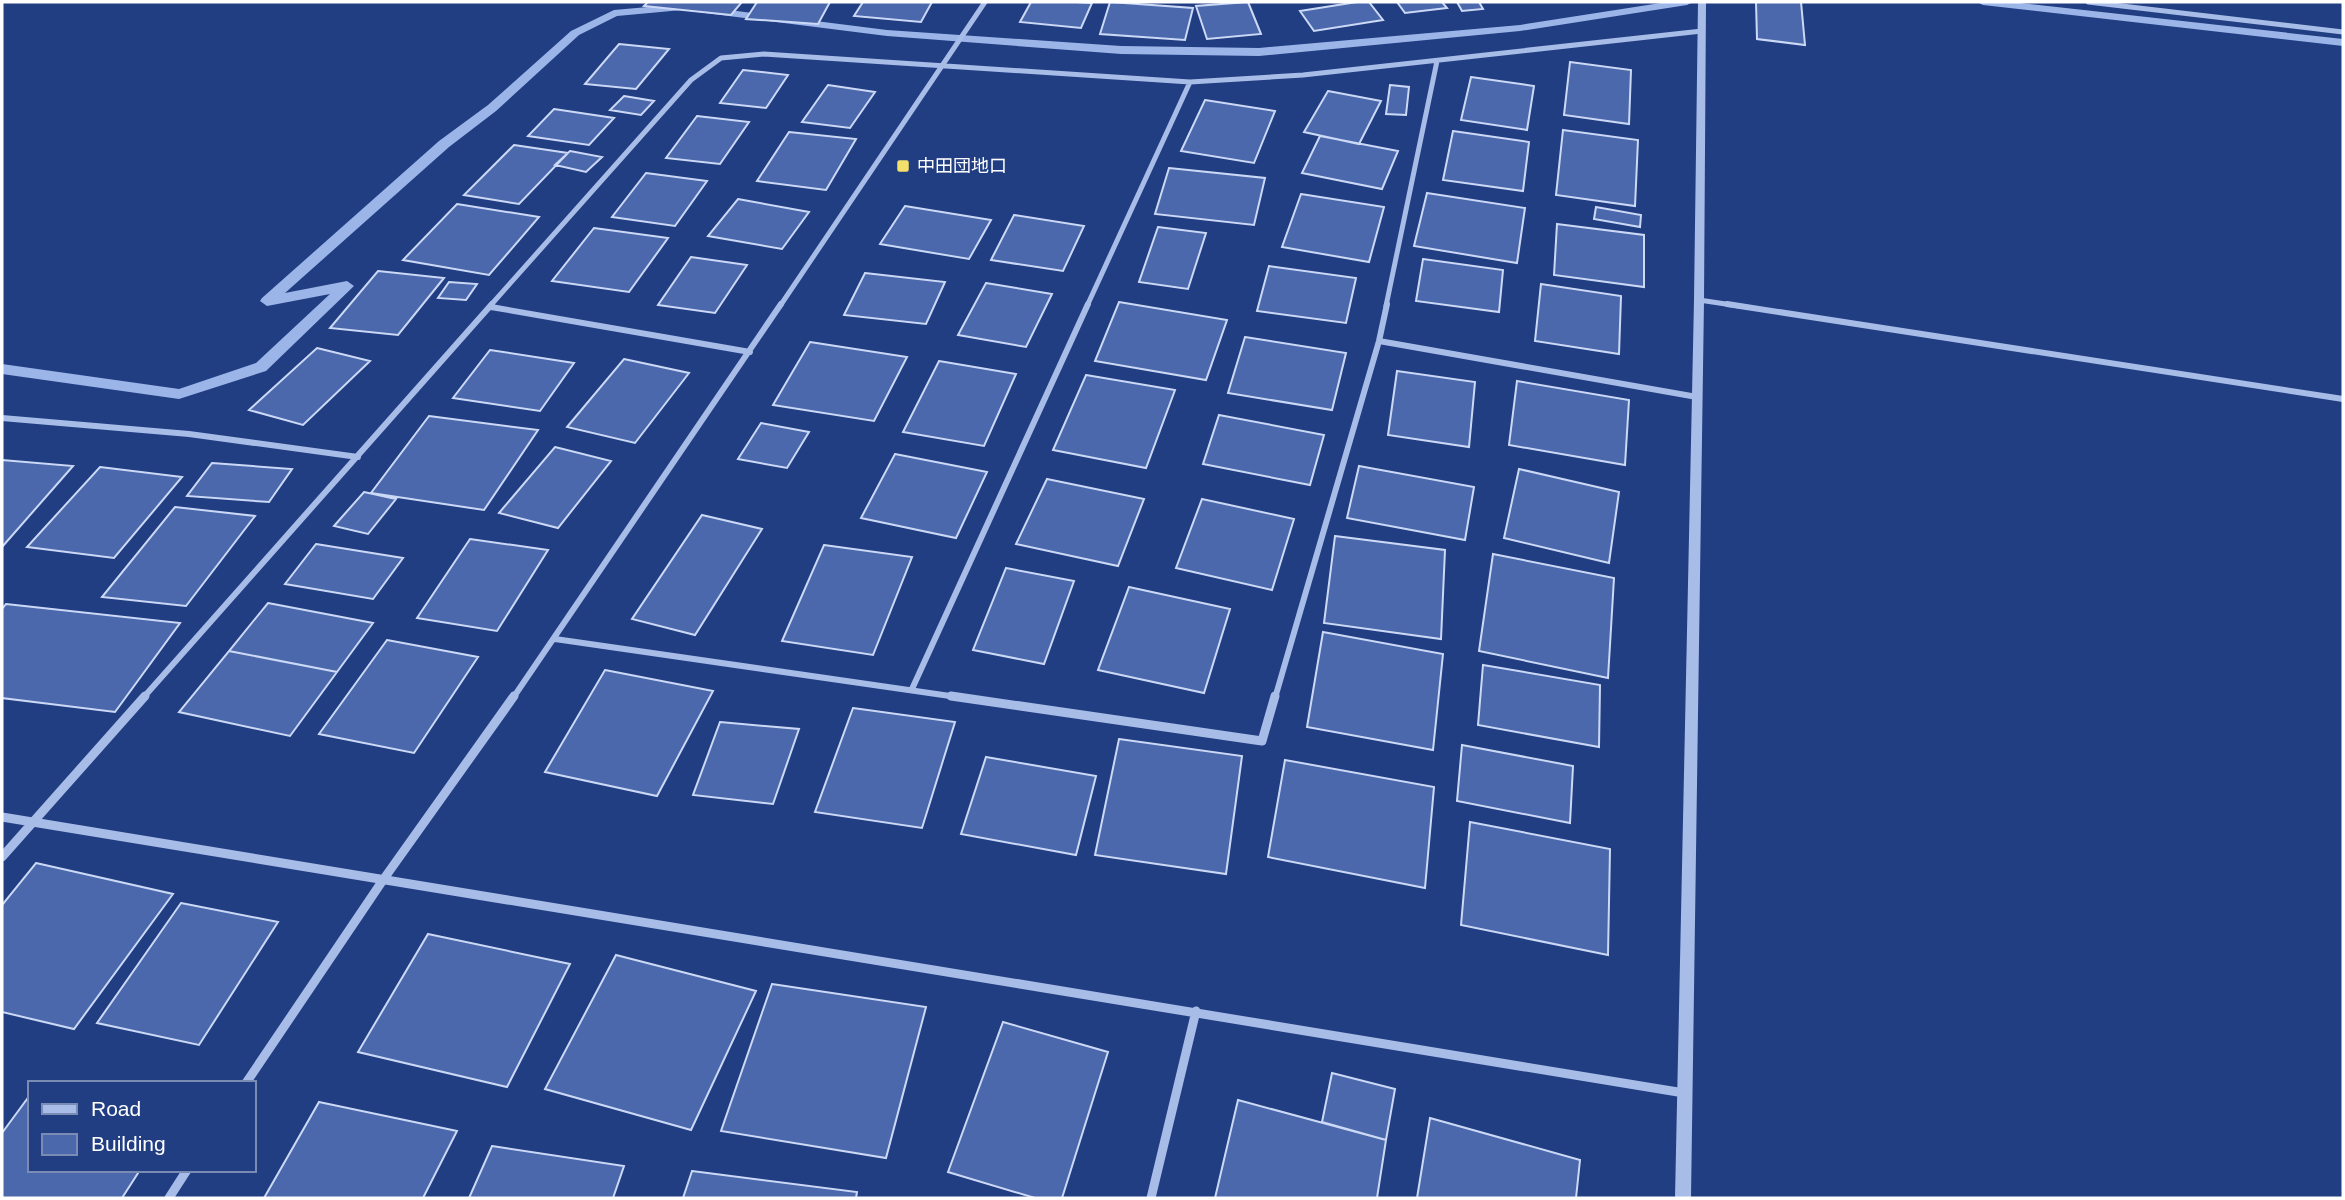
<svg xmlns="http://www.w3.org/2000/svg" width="2345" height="1200" font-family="Helvetica,'Noto Sans JP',sans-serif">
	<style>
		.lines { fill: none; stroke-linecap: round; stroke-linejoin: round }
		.stream { fill: #9cb5e9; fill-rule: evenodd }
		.building { fill: #4a68ab; stroke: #ccd9f6; stroke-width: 2 }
		.minor-far2 { stroke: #a8bce8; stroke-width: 5 }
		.minor-far1 { stroke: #a8bce8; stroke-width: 6 }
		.minor { stroke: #a8bce8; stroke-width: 9 }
		.tertiary { fill: #a8bce8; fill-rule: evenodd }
		.poi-dot { fill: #f4df6a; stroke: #213e82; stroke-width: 2.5 }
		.labels { text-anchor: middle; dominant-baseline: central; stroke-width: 5; stroke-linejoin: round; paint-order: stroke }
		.far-poi-label { font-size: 18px; fill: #fff; stroke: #213e82; text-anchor: start }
	</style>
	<rect width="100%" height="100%" fill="#213e82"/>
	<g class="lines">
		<path class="stream" d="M 1667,2 L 1693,2 L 1687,5 L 1520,31 L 1259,56 L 1121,54 L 887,36 L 682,10 L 617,16 L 579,35 L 496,111 L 449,147 L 285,293 L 347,281 L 354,286 L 266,371 L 179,399 L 2,374 L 2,364 L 179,389 L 256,363 L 330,294 L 267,306 L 260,301 L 262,298 L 439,141 L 488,105 L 571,31 L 614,10 L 682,4 L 887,30 L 1121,46 L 1259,48 L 1520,25 Z
			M 1977,2 L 2011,2 L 2343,39 L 2343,46 L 1983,5 Z"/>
	</g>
	<path class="building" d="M 648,2 L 742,2 L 731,15 L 644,6 Z
		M 757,2 L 830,2 L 818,24 L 746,19 Z
		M 863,2 L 932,2 L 921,22 L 854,16 Z
		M 1031,2 L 1076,2 L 1092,3 L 1081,28 L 1020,22 Z
		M 1110,2 L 1193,8 L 1185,40 L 1100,34 Z
		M 1248,2 L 1261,34 L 1207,39 L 1196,6 Z
		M 1357,2 L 1369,2 L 1383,20 L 1314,31 L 1300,11 Z
		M 1397,2 L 1442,2 L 1447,8 L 1405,13 Z
		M 1457,2 L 1479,2 L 1483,9 L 1462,11 Z
		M 1756,2 L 1801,2 L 1805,45 L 1757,39 Z
		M 619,44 L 669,49 L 636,89 L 585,84 Z
		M 1570,62 L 1631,70 L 1629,124 L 1564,115 Z
		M 743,70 L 788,75 L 766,108 L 720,103 Z
		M 1471,77 L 1534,86 L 1527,130 L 1461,120 Z
		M 828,85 L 875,92 L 850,128 L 802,122 Z
		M 1390,85 L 1409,87 L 1406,115 L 1386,114 Z
		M 1328,91 L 1381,101 L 1359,144 L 1304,132 Z
		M 624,96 L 654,101 L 641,115 L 610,110 Z
		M 1205,100 L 1275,111 L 1254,163 L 1181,151 Z
		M 554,109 L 614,118 L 589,145 L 528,136 Z
		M 697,116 L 749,122 L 720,164 L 666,158 Z
		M 1563,130 L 1638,140 L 1635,206 L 1556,195 Z
		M 1453,131 L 1529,142 L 1523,191 L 1443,180 Z
		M 789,132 L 856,139 L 826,190 L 757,181 Z
		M 1320,136 L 1398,151 L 1382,189 L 1302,173 Z
		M 514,145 L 568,153 L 519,204 L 464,195 Z
		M 570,151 L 602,157 L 586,172 L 555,165 Z
		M 1169,168 L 1265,178 L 1254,225 L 1155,214 Z
		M 646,173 L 707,181 L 675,226 L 612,217 Z
		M 1427,193 L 1525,208 L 1517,263 L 1414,246 Z
		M 1301,194 L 1384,207 L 1369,262 L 1282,247 Z
		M 738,199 L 809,212 L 782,249 L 708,236 Z
		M 457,204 L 539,217 L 489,275 L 403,260 Z
		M 905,206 L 991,220 L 969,259 L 880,244 Z
		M 1596,207 L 1641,215 L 1640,227 L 1594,219 Z
		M 1014,215 L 1084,226 L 1063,271 L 991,260 Z
		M 1557,224 L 1644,235 L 1644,287 L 1554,275 Z
		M 1158,227 L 1206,233 L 1188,289 L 1139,282 Z
		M 594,228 L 668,238 L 629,292 L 552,281 Z
		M 691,257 L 747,265 L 715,313 L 658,305 Z
		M 1423,259 L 1503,270 L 1499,312 L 1416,301 Z
		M 1269,266 L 1356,278 L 1346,323 L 1257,311 Z
		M 378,271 L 444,278 L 398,335 L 330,328 Z
		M 865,273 L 945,282 L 926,324 L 844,315 Z
		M 449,282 L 477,284 L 466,300 L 438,298 Z
		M 986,283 L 1052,294 L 1026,347 L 958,335 Z
		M 1541,284 L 1621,296 L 1619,354 L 1535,341 Z
		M 1119,302 L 1227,320 L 1206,380 L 1095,361 Z
		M 1245,337 L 1346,353 L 1332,410 L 1228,393 Z
		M 810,342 L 907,357 L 874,421 L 773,405 Z
		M 317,348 L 370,361 L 303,425 L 249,410 Z
		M 490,350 L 574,363 L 540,411 L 453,398 Z
		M 624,359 L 689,373 L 635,443 L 567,427 Z
		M 939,361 L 1016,374 L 984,446 L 903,432 Z
		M 1397,371 L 1475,382 L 1469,447 L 1388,435 Z
		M 1086,375 L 1175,390 L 1146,468 L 1053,450 Z
		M 1517,381 L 1629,400 L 1625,465 L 1509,445 Z
		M 1219,415 L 1324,435 L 1310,485 L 1203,464 Z
		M 429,416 L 538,430 L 484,510 L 371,493 Z
		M 761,423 L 809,432 L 787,468 L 738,459 Z
		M 555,447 L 611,461 L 558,528 L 499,513 Z
		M 895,454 L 987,472 L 956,538 L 861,518 Z
		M 2,460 L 73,466 L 2,547 Z
		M 212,463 L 292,469 L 269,502 L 187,496 Z
		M 1359,466 L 1474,487 L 1465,540 L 1347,518 Z
		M 100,467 L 182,477 L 114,558 L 27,547 Z
		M 1519,469 L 1619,492 L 1609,563 L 1504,538 Z
		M 1047,479 L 1144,499 L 1118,566 L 1016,544 Z
		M 364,492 L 396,499 L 368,534 L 334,526 Z
		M 1202,499 L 1294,519 L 1272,590 L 1176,568 Z
		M 175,507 L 255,516 L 186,606 L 102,597 Z
		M 702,515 L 762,529 L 695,635 L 632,619 Z
		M 1335,536 L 1445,550 L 1441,639 L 1324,623 Z
		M 470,539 L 548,550 L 497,631 L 417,618 Z
		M 316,544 L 403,558 L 373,599 L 285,584 Z
		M 824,545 L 912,557 L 873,655 L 782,641 Z
		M 1493,554 L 1614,578 L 1608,678 L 1479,651 Z
		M 1006,568 L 1074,581 L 1044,664 L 973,650 Z
		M 1129,587 L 1230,609 L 1204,693 L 1098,670 Z
		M 268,603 L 373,623 L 337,672 L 229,651 Z
		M 6,604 L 180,623 L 115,712 L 2,698 L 2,609 Z
		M 1323,632 L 1443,654 L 1433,750 L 1307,727 Z
		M 387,640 L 478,657 L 414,753 L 319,734 Z
		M 229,651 L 337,672 L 290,736 L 179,712 Z
		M 1483,665 L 1600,685 L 1599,747 L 1478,725 Z
		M 605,670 L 713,691 L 657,796 L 545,772 Z
		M 853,708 L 955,722 L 922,828 L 815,812 Z
		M 720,722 L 799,729 L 773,804 L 693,795 Z
		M 1119,739 L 1242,756 L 1226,874 L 1095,855 Z
		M 1462,745 L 1573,766 L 1570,823 L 1457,801 Z
		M 986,757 L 1096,776 L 1076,855 L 961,834 Z
		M 1285,760 L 1434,787 L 1425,888 L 1268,857 Z
		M 1470,822 L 1610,849 L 1608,955 L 1461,925 Z
		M 36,863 L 173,894 L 74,1029 L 2,1012 L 2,905 Z
		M 181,903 L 278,922 L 199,1045 L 97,1023 Z
		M 428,934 L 570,964 L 507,1087 L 358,1052 Z
		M 616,955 L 756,991 L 691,1130 L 545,1089 Z
		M 772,984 L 926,1007 L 886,1158 L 721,1131 Z
		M 1003,1022 L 1108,1052 L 1062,1198 L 1035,1198 L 948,1172 Z
		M 1332,1073 L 1395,1089 L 1386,1140 L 1322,1122 Z
		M 30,1095 L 30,1170 L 140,1170 L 122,1198 L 2,1198 L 2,1133 Z
		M 1238,1100 L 1386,1140 L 1377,1198 L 1215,1198 Z
		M 319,1102 L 457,1131 L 423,1198 L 264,1198 Z
		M 1430,1118 L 1580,1160 L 1576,1198 L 1417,1198 Z
		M 492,1146 L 624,1166 L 613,1198 L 469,1198 Z
		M 692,1171 L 857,1192 L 856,1198 L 683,1198 Z"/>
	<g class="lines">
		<path class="minor-far2" d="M 2088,2 L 2343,32
			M 1699,300 L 1739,306
			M 490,306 L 691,80 L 721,58 L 764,54 L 1190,82 L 1303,75 L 1702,31
			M 780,306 L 985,2
			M 1087,306 L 1190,82
			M 1386,306 L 1437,61"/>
		<path class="minor-far1" d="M 1727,304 L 2343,399
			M 491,307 L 750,352
			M 1379,341 L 1697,397
			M 2,418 L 189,434 L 358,457
			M 555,639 L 964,698
			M 912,689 L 1088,304
			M 143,698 L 492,304
			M 513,698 L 781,304
			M 1275,698 L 1379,341 L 1387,304"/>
		<path class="minor" d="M 951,696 L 1262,741 L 1275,696
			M 2,817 L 1684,1093
			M 2,857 L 145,696
			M 246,1083 L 383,880 L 514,696
			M 169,1198 L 187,1170
			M 1151,1198 L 1196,1011"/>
		<path class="tertiary" d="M 1698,2 L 1706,2 L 1704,300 L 1691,1198 L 1675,1198 L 1694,300 Z"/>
	</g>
	<rect class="poi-dot" x="896" y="159" width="14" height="14" rx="3.5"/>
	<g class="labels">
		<g class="far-poi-label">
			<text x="917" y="166">中田団地口</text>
		</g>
	</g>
	<rect width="2345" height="1200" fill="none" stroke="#ffffff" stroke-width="7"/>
	<rect x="28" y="1081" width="228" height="91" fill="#213e82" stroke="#7a8bb4" stroke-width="2"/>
	<rect x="42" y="1104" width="35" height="10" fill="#a8bce8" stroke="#7a8bb4" stroke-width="2"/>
	<text x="91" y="1116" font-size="21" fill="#ffffff">Road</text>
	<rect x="42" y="1134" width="35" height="21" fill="#4a68ab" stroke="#7a8bb4" stroke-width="2"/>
	<text x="91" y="1151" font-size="21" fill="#ffffff">Building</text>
</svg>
